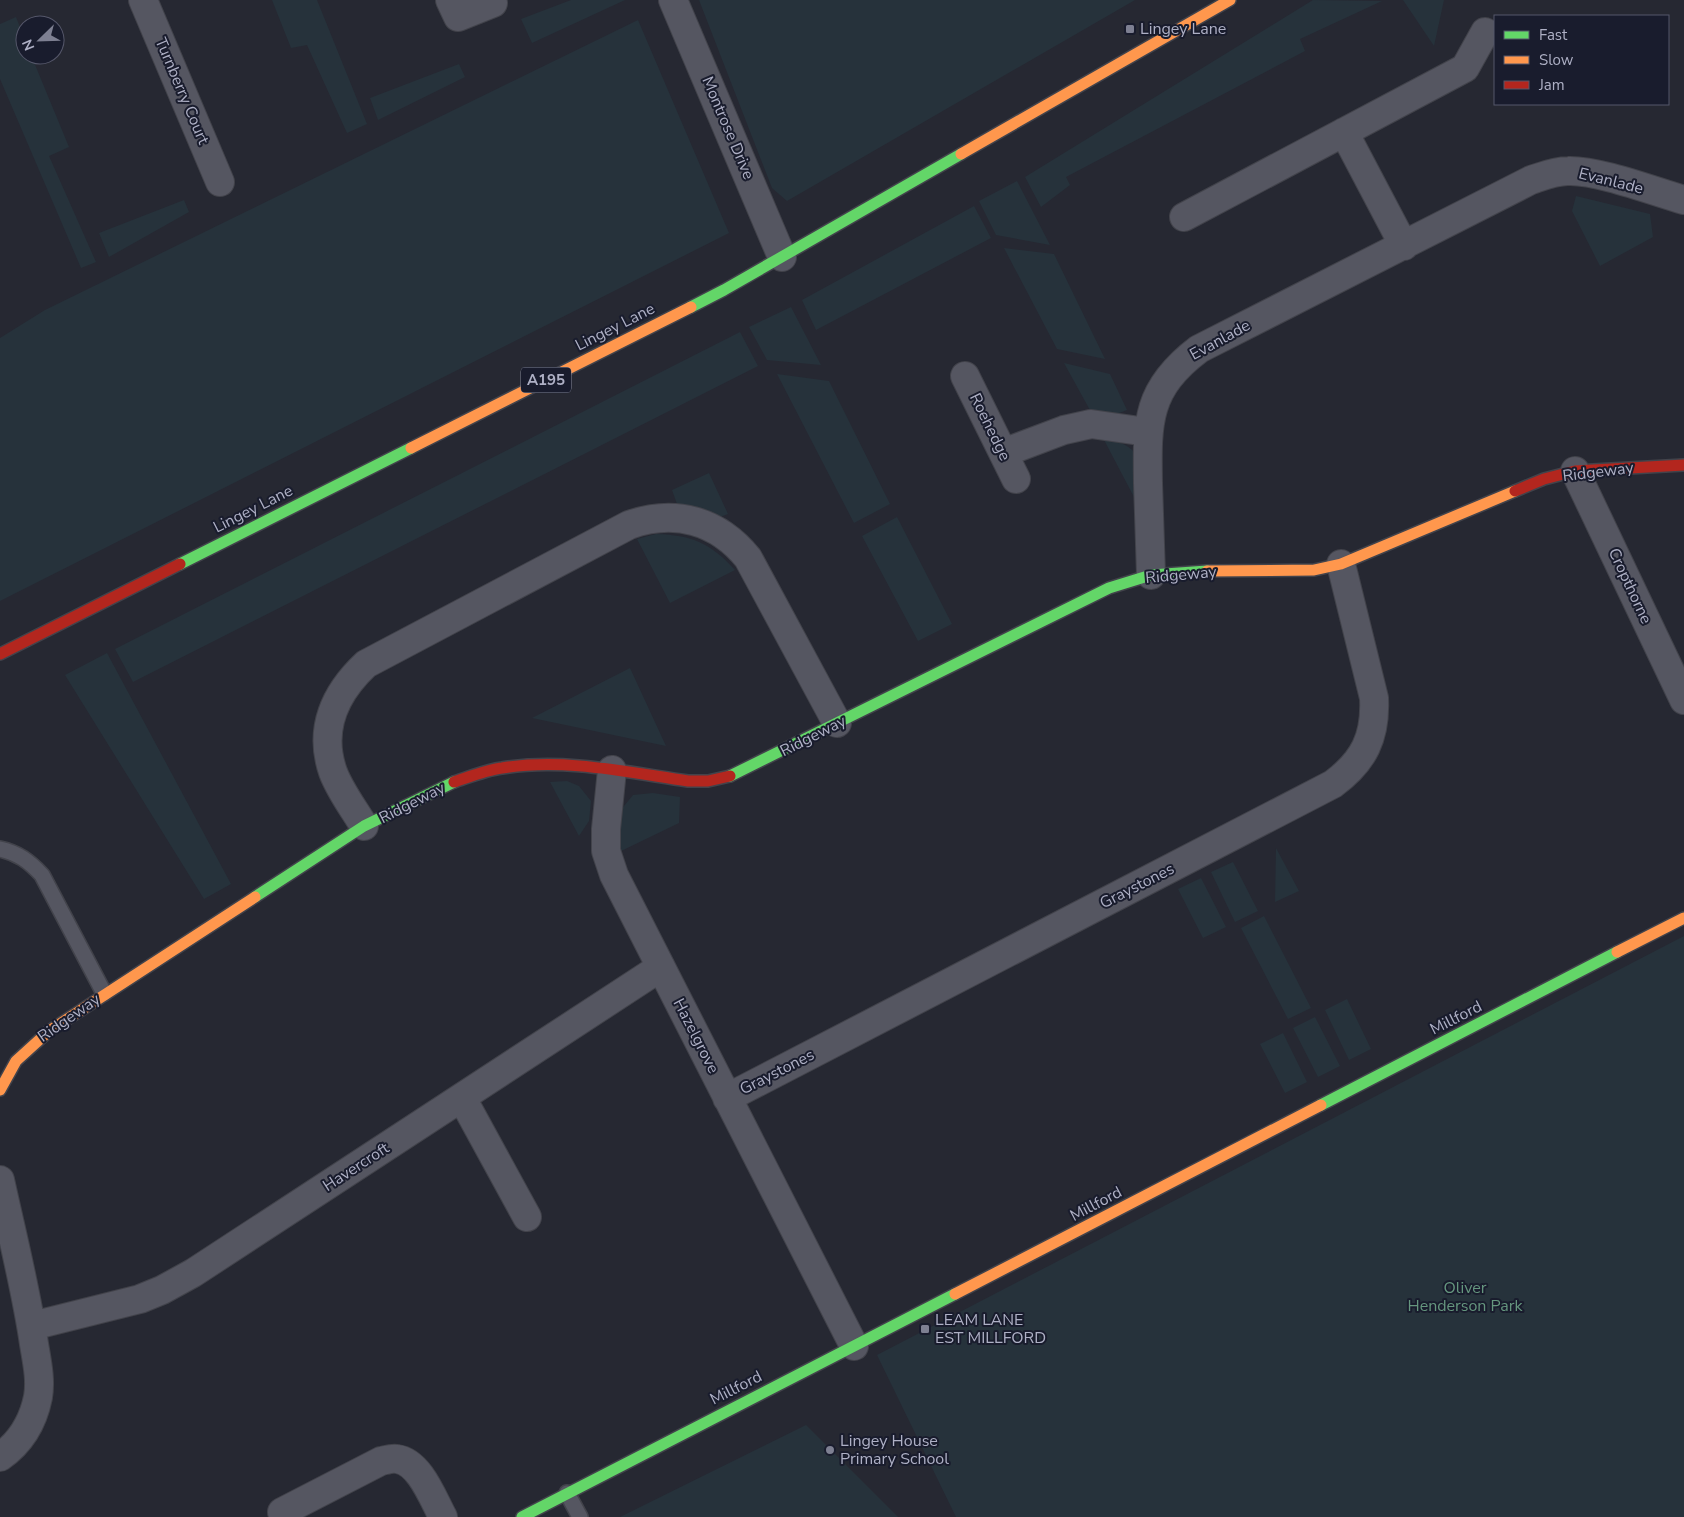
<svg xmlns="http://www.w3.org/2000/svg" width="1684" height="1517" font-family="'Nunito Sans',sans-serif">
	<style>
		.green { fill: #26323b }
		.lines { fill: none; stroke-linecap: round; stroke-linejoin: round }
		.lane-casing { stroke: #42434b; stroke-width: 18 }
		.street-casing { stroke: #42434b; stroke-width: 30 }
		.fast-casing { stroke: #42434b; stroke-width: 14 }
		.slow-casing { stroke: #42434b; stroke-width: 14 }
		.jam-casing { stroke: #42434b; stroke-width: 14 }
		.lane { stroke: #555661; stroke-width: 15 }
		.street { stroke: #555661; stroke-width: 28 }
		.fast { stroke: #63d668; stroke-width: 11 }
		.slow { stroke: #ff974d; stroke-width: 11 }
		.jam { stroke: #b3261e; stroke-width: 11 }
		.poi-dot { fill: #7e8092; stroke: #191c2d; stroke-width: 2 }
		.labels { text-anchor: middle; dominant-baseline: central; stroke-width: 4; stroke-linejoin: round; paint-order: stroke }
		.shield { fill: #191c2d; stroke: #818497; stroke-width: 1 }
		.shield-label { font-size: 15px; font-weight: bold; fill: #aeb0c5 }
		.poi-label { font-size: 16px; fill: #aeb0c5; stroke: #191c2d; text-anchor: start }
		.street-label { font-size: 16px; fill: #aeb0c5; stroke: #191c2d }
		.park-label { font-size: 16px; fill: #65967e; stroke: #191c2d }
	</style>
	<rect width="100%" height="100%" fill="#262832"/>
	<path class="green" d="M 272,0 L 317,0 L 367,124 L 347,133 L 307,45 L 291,48 Z
		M 571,0 L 625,0 L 532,43 L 521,19 Z
		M 699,0 L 1135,0 L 787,201 L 772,188 Z
		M 1313,0 L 1382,1 L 1300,39 L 1305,51 L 1066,177 L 1070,185 L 1041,207 L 1025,177 Z
		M 1403,0 L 1444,0 L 1434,46 Z
		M 16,17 L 25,40 L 25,55 L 31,55 L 69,147 L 49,156 L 96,262 L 81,268 L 0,79 L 0,24 Z
		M 638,20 L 729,233 L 0,601 L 0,338 L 45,310 Z
		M 459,64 L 465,77 L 378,120 L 370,98 Z
		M 1017,181 L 1050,245 L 996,235 L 979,201 Z
		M 1576,196 L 1650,214 L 1653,237 L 1600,266 L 1572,211 Z
		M 184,200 L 189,212 L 109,257 L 99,233 Z
		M 974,206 L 991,238 L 816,330 L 802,300 Z
		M 1004,248 L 1054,254 L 1105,359 L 1057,349 Z
		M 791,307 L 821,365 L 767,360 L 749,327 Z
		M 740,332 L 758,366 L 133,682 L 115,649 Z
		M 1064,363 L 1110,374 L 1127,410 L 1109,417 L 1091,412 Z
		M 777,374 L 829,381 L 890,504 L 854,523 Z
		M 1103,438 C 1144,447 1143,460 1134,497 Z
		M 709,473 L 728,514 L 720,517 L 677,504 L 672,490 Z
		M 897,517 L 952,624 L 918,641 L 862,536 Z
		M 656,534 C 691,535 711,543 735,570 L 670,603 L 637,539 Z
		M 107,653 L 231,884 L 204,899 L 65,675 Z
		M 630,668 L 666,746 L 532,718 Z
		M 567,781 L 579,786 L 591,801 L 589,821 L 579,836 L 550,782 Z
		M 653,793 L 680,797 L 679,823 L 619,852 L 616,816 L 633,795 Z
		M 1276,848 L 1299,891 L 1275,902 Z
		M 1233,862 L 1258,911 L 1235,922 L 1211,872 Z
		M 1201,878 L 1226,927 L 1203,938 L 1178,889 Z
		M 1264,916 L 1311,1008 L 1288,1019 L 1241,928 Z
		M 1684,936 L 1684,1517 L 956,1517 L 877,1355 Z
		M 1347,999 L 1371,1049 L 1349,1060 L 1325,1010 Z
		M 1315,1017 L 1340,1066 L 1318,1077 L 1293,1028 Z
		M 1283,1033 L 1307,1082 L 1285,1093 L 1260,1044 Z
		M 806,1425 L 898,1517 L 620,1517 Z"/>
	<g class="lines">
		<g class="lane-casing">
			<path id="lane" d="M 0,849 C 18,853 29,861 42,875 L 104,993
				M 567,1493 L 580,1517"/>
		</g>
		<g class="street-casing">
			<path id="street" d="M 143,0 L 220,182
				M 450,0 L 458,17 L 493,3
				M 673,0 L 782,257
				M 1344,132 L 1404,246
				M 1184,217 L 1465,68 L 1485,32
				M 965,376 L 1016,479
				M 1003,453 L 1064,430 L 1091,424 L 1147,432
				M 1575,471 L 1684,700
				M 1151,575 C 1150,544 1149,514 1148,483 C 1147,422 1146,389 1199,349 L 1531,180 C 1543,176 1555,171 1568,171 C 1598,170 1653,191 1684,200
				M 612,770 L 606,829 L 606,851 L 614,875 L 854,1346
				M 364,826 C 354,809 340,791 333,772 C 318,729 335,693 366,664 L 629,525 C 675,509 717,520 748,558 L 837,723
				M 462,1098 L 527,1217
				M 727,1098 L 1333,784 C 1364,761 1376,737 1374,698 L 1341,564
				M 0,1180 C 12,1235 26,1289 34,1344 C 37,1362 41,1380 38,1397 C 33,1422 20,1443 0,1457
				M 32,1326 L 140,1299 L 162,1290 L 193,1273 L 661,967
				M 285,1517 L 282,1512 L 381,1461 C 386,1460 392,1458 397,1459 C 420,1462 433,1499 443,1517"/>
		</g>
		<g class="fast-casing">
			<path id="fast" d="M 691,307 L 724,290 L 961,154
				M 180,564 L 411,448
				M 730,776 L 1109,588 L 1151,575 L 1207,571
				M 255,897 L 364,826 L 454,782
				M 1321,1105 L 1617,952
				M 522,1517 L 955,1294"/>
		</g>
		<g class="slow-casing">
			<path id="slow" d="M 961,154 L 1230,0
				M 411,448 L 691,307
				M 1207,571 L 1314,570 L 1341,564 L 1515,491
				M 1617,952 L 1684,918
				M 0,1090 L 16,1061 L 49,1031 L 255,897
				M 955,1294 L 1321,1105"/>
		</g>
		<g class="jam-casing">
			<path id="jam" d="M 1515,491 L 1544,479 L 1575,471 L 1684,465
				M 0,654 L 180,564
				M 454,782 C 469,777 486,770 502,768 C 564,758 626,772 688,781 L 708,781 L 730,776"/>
		</g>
		<use href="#lane" class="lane"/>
		<use href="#street" class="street"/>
		<use href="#fast" class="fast"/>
		<use href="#slow" class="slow"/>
		<use href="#jam" class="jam"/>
	</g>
	<g class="poi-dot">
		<rect x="1125" y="24" width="10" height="10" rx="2.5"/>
		<rect x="920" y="1324" width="10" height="10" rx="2.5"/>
		<circle cx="830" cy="1450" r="5"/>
	</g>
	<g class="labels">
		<rect class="shield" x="521" y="367.5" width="50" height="25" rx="4"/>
		<g class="shield-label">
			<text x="546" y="380">A195</text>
		</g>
		<g class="poi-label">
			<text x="1140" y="29">Lingey Lane</text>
			<text x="935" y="1320">LEAM LANE<tspan x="935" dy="18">EST MILLFORD</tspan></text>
			<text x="840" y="1441">Lingey House<tspan x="840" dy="18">Primary School</tspan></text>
		</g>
		<g class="street-label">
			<text transform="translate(182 91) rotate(67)">Turnberry Court</text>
			<text transform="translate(728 128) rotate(67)">Montrose Drive</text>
			<text transform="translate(1611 181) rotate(14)">Evanlade</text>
			<text transform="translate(615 327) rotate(-27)">Lingey Lane</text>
			<text transform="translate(1220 340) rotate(-29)">Evanlade</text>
			<text transform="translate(990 427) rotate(64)">Roehedge</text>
			<text transform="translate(1598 472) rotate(-7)">Ridgeway</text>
			<text transform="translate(253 509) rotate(-27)">Lingey Lane</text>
			<text transform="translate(1181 575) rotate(-5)">Ridgeway</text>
			<text transform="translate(1630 586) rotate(65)">Cropthorne</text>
			<text transform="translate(813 736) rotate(-27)">Ridgeway</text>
			<text transform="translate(412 803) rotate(-27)">Ridgeway</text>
			<text transform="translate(1137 886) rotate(-27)">Graystones</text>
			<text transform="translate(69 1018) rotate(-35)">Ridgeway</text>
			<text transform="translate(1456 1018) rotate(-27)">Millford</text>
			<text transform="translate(696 1036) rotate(63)">Hazelgrove</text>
			<text transform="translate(777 1072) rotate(-27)">Graystones</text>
			<text transform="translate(356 1167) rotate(-33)">Havercroft</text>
			<text transform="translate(1096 1204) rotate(-28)">Millford</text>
			<text transform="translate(736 1388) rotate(-27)">Millford</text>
		</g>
		<g class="park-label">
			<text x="1465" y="1288">Oliver<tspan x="1465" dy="18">Henderson Park</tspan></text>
		</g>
	</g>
	<rect x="1494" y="15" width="175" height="90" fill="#191c2d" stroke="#55576a"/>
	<rect x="1504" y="31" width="25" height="8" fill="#63d668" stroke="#55576a"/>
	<text x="1539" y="40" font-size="15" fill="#aeb0c5">Fast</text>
	<rect x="1504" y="56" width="25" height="8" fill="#ff974d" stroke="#55576a"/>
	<text x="1539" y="65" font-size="15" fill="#aeb0c5">Slow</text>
	<rect x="1504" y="81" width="25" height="8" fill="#b3261e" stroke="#55576a"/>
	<text x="1539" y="90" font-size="15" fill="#aeb0c5">Jam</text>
	<g transform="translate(40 40) rotate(247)"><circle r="24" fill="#191c2d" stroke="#55576a"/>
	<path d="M0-4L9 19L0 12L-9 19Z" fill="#7e8092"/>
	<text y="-8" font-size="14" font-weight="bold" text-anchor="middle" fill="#aeb0c5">N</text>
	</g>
</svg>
